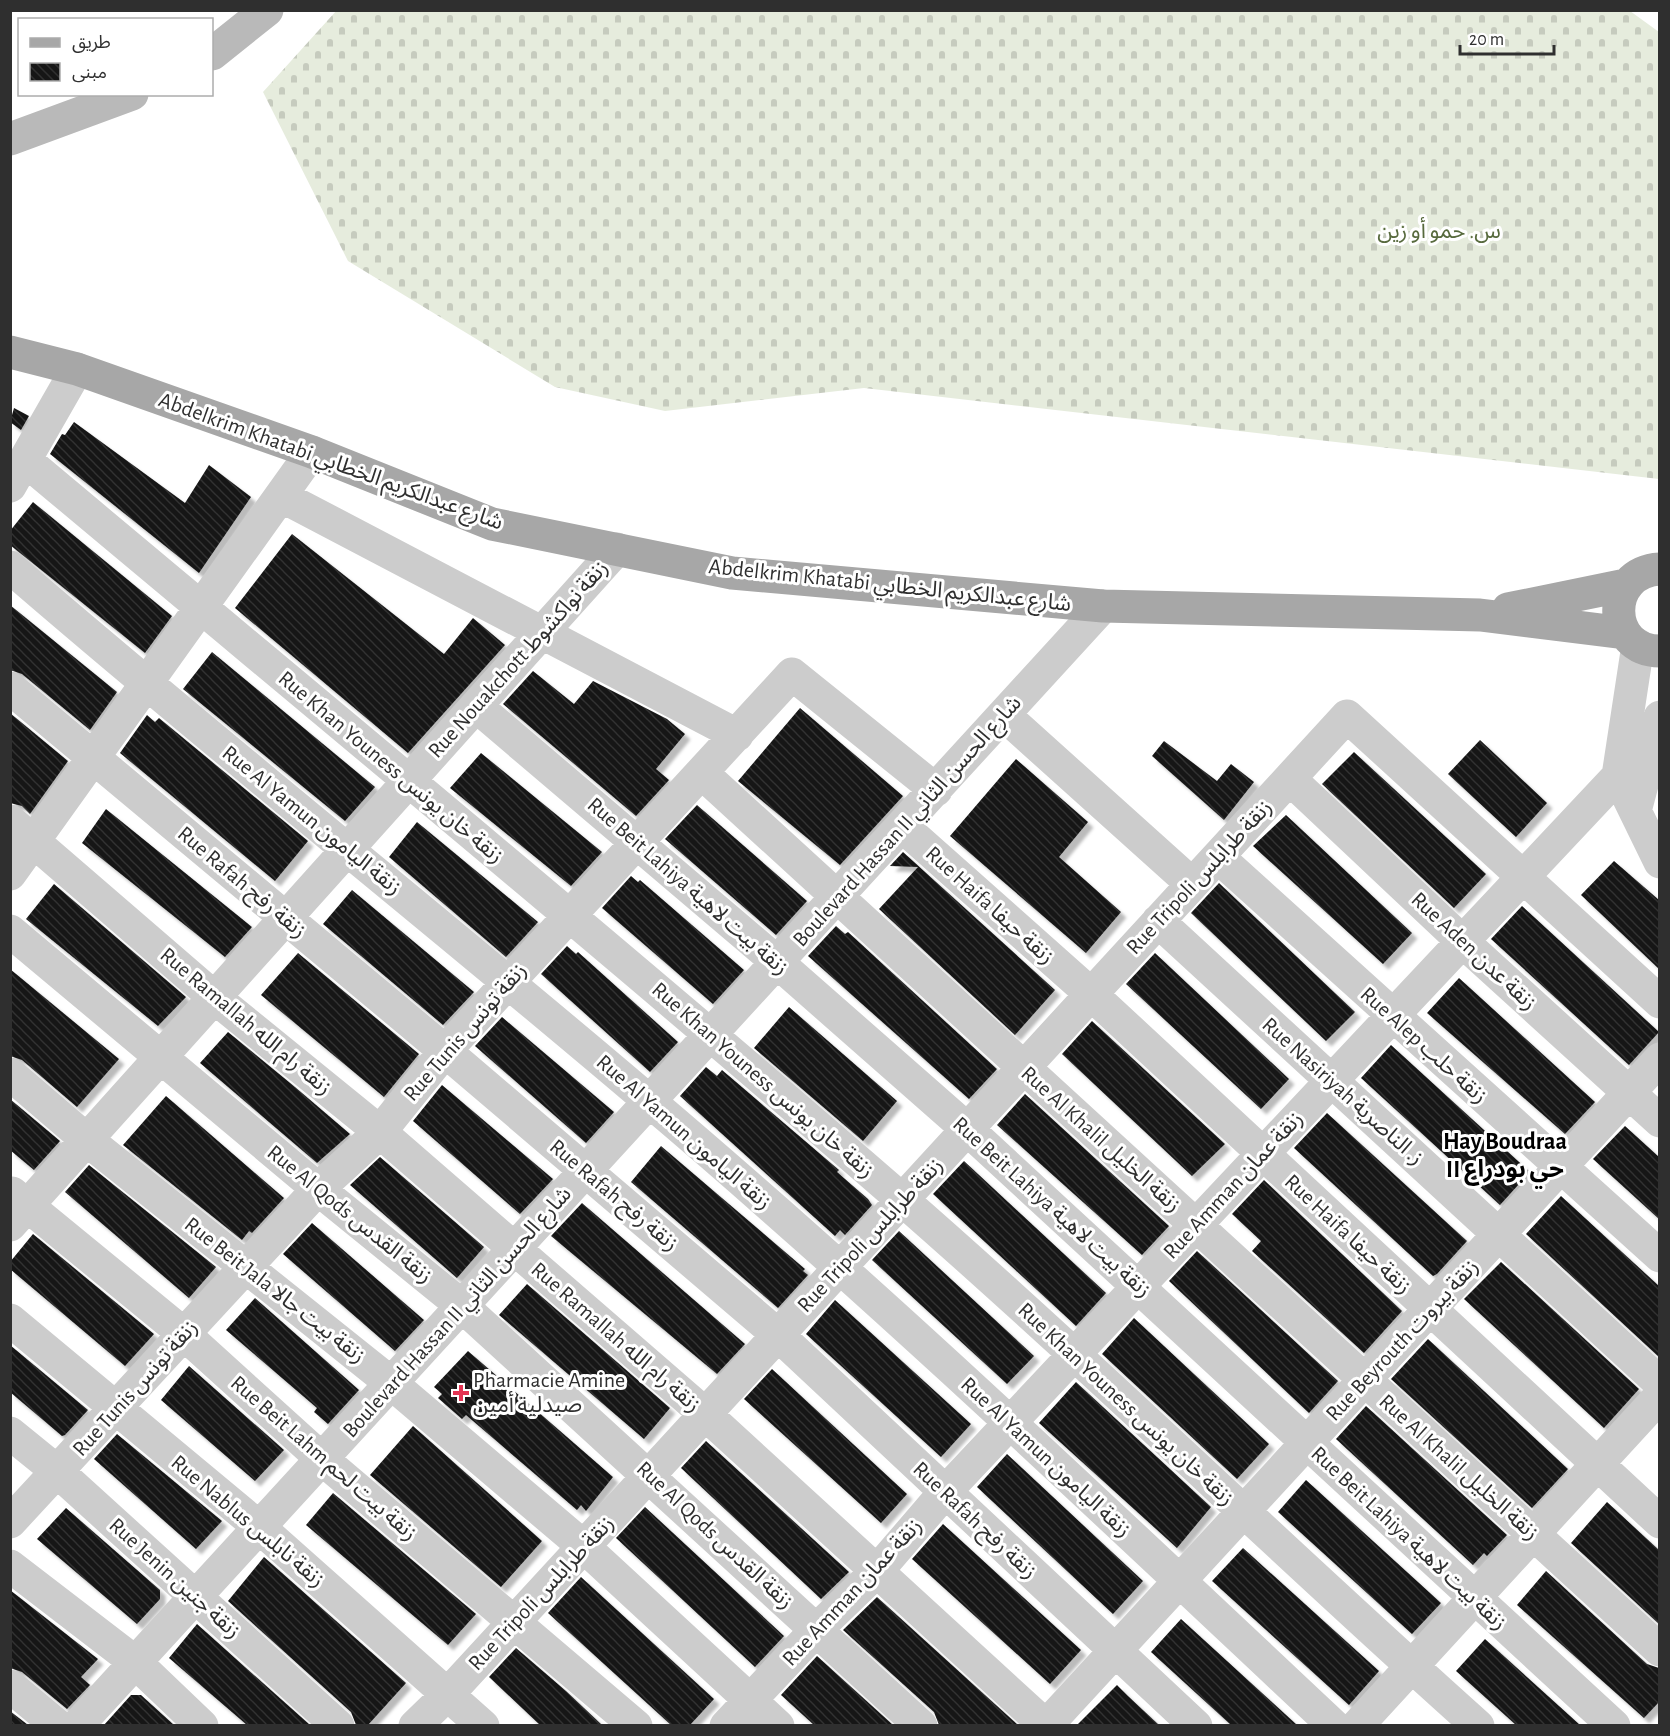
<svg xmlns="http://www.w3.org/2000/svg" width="1670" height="1736" font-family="'Alegreya Sans','Noto Sans Arabic',sans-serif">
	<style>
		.cemetery { fill: url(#cemetery-stones) }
		.building { fill: url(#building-back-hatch); filter: url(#shadow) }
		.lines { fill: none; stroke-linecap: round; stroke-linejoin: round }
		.street { stroke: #ccc; stroke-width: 33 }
		.secondary { stroke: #b9b9b9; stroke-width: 33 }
		.primary { stroke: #a7a7a7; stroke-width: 33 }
		.poi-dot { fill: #e33453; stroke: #fff; stroke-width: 2 }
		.labels { text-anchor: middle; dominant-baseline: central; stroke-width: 6; stroke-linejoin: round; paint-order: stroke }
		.park-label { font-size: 22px; fill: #576a3d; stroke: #fff }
		.street-label { font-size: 22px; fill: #2f2f2f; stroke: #fff }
		.poi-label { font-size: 22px; fill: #2f2f2f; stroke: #fff; text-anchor: start }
		.neighbourhood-label { font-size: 24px; font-weight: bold; fill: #000; stroke: #fff }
	</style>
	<defs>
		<pattern id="cemetery-stones" width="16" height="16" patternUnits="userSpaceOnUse" patternTransform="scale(1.5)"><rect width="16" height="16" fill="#e6ecdd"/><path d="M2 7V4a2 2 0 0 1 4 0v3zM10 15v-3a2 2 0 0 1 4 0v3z" fill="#c6cbbe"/></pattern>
		<pattern id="building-back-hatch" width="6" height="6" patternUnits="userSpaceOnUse" patternTransform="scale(1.5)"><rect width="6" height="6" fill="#161616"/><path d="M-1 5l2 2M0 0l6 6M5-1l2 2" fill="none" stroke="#303030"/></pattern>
		<filter id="shadow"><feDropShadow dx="5.5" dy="5.5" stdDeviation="1.5" flood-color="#0004"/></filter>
	</defs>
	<rect width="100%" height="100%" fill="#fff"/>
	<path class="cemetery" d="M 337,10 L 1630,11 L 1659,32 L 1659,479 L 864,388 L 665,411 L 555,387 L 348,261 L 263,92 Z"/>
	<path class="building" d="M 14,408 L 29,416 L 21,430 L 10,422 Z
		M 74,422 L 185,503 L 209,465 L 251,497 L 199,573 L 50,454 L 62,434 L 65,435 Z
		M 33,502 L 172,616 L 145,653 L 10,545 L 10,531 Z
		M 292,534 L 444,654 L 473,618 L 505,645 L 408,753 L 235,608 Z
		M 10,605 L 117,692 L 90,730 L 22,674 L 10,670 Z
		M 212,652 L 375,787 L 345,821 L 183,689 Z
		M 533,671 L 574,704 L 593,681 L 667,719 L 685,734 L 656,769 L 669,780 L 636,816 L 503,704 Z
		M 800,708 L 903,796 L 840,865 L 738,781 Z
		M 10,713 L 68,761 L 30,814 L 22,806 L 10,803 Z
		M 147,715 L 155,722 L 159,718 L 308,841 L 275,881 L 120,753 Z
		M 1480,740 L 1547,803 L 1516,837 L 1448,774 Z
		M 1164,741 L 1217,781 L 1231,764 L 1254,782 L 1224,820 L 1152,756 Z
		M 1354,752 L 1486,874 L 1454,908 L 1322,784 Z
		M 481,753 L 602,852 L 571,886 L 450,788 Z
		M 1016,759 L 1088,822 L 1059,857 L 1121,912 L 1086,953 L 950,836 Z
		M 697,805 L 807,901 L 776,935 L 665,839 Z
		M 106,809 L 252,927 L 225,957 L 82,843 Z
		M 1286,815 L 1412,933 L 1383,964 L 1253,846 Z
		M 417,822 L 538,922 L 506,957 L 389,857 Z
		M 903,852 L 1055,990 L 1015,1035 L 879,909 L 918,867 L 890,866 Z
		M 1614,861 L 1659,900 L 1659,969 L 1581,895 Z
		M 631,876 L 638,882 L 640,880 L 744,970 L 713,1004 L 602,908 Z
		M 1219,883 L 1355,1012 L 1326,1041 L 1191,913 Z
		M 54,884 L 186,997 L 158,1026 L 26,919 Z
		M 352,890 L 474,992 L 443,1025 L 323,924 Z
		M 1522,906 L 1659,1032 L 1629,1065 L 1491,939 Z
		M 836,926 L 845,934 L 848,932 L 997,1069 L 969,1099 L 808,956 Z
		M 567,946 L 576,954 L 578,952 L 678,1042 L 650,1072 L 541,974 Z
		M 298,953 L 419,1054 L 384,1097 L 261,995 Z
		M 1155,953 L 1289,1079 L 1261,1109 L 1126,984 Z
		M 10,969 L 119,1059 L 77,1107 L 22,1060 L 10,1056 Z
		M 1459,978 L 1595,1102 L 1565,1134 L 1427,1013 Z
		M 789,1007 L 897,1101 L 863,1141 L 754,1048 Z
		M 502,1017 L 614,1112 L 586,1143 L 475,1046 Z
		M 1092,1021 L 1225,1144 L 1192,1176 L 1062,1054 Z
		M 228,1032 L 295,1087 L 350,1134 L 317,1163 L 200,1063 Z
		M 1391,1045 L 1530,1172 L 1500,1205 L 1361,1078 Z
		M 706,1067 L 717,1076 L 722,1070 L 839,1170 L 837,1172 L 868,1199 L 872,1205 L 845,1235 L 840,1230 L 835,1236 L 680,1096 Z
		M 442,1085 L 553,1179 L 520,1214 L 413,1121 Z
		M 1025,1094 L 1169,1226 L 1142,1255 L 997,1125 Z
		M 166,1096 L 284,1198 L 252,1233 L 249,1231 L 242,1240 L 123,1145 Z
		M 10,1099 L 60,1141 L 34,1170 L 10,1150 Z
		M 1327,1113 L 1467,1241 L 1437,1274 L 1433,1276 L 1294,1148 Z
		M 1625,1126 L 1659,1157 L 1659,1219 L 1593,1159 Z
		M 661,1146 L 805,1269 L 803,1271 L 808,1275 L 778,1308 L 631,1182 Z
		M 380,1157 L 484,1247 L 457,1278 L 350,1185 Z
		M 964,1161 L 1106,1293 L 1076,1326 L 933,1194 Z
		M 89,1165 L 216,1267 L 189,1298 L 65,1192 Z
		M 1264,1180 L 1402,1311 L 1364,1353 L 1252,1251 L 1261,1241 L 1232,1214 Z
		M 1561,1196 L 1659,1286 L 1659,1357 L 1526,1234 Z
		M 582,1203 L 745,1344 L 717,1374 L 551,1236 Z
		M 312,1223 L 424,1320 L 395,1351 L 283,1254 Z
		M 899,1231 L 1034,1356 L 1007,1384 L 872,1260 Z
		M 33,1234 L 154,1334 L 125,1366 L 10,1269 L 10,1262 Z
		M 1197,1251 L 1338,1381 L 1309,1413 L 1169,1281 Z
		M 1501,1262 L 1639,1389 L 1604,1428 L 1464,1299 Z
		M 527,1284 L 670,1408 L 644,1439 L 499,1315 Z
		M 255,1298 L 359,1390 L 328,1424 L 314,1412 L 317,1408 L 226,1330 Z
		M 835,1300 L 971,1424 L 941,1457 L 806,1334 Z
		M 1134,1318 L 1269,1444 L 1237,1479 L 1102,1354 Z
		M 1428,1339 L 1568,1469 L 1532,1508 L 1391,1379 Z
		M 10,1345 L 88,1410 L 65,1435 L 62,1436 L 10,1392 Z
		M 468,1351 L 613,1477 L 586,1511 L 581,1505 L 577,1510 L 466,1415 L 462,1419 L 438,1398 L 442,1394 L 434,1387 Z
		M 189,1366 L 284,1450 L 255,1481 L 161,1400 Z
		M 772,1369 L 907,1494 L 881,1523 L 744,1399 Z
		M 1076,1382 L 1211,1507 L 1177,1548 L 1039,1423 Z
		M 1366,1406 L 1507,1535 L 1487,1556 L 1484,1553 L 1473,1565 L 1336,1439 Z
		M 413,1426 L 542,1541 L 501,1587 L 370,1475 Z
		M 117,1434 L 222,1521 L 196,1549 L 94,1459 Z
		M 706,1441 L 849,1572 L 821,1599 L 681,1468 Z
		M 1007,1454 L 1143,1581 L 1113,1614 L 977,1487 Z
		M 1306,1480 L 1441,1603 L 1412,1634 L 1278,1512 Z
		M 333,1493 L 476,1614 L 448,1645 L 306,1525 Z
		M 1607,1502 L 1659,1550 L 1659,1624 L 1571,1543 Z
		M 645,1507 L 784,1636 L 755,1667 L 616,1538 Z
		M 66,1508 L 160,1590 L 160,1599 L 137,1624 L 37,1539 Z
		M 943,1524 L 1081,1650 L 1050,1684 L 912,1559 Z
		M 1243,1548 L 1379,1671 L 1349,1705 L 1212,1581 Z
		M 264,1557 L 406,1683 L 368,1725 L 356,1725 L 351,1712 L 228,1601 Z
		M 1546,1571 L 1647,1664 L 1659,1668 L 1659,1702 L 1644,1718 L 1517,1605 Z
		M 581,1577 L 714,1699 L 690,1725 L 671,1725 L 548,1613 Z
		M 10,1590 L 98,1659 L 81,1677 L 90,1685 L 67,1709 L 22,1672 L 10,1668 Z
		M 877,1597 L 1018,1725 L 939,1725 L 934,1712 L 843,1630 Z
		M 1181,1619 L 1297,1725 L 1231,1725 L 1151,1652 Z
		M 197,1624 L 310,1725 L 247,1725 L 169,1658 Z
		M 1485,1639 L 1495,1648 L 1580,1725 L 1516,1725 L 1456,1671 Z
		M 516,1648 L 566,1691 L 602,1725 L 540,1725 L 489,1677 Z
		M 817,1656 L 893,1725 L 814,1725 L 781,1695 Z
		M 1117,1685 L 1128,1696 L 1159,1725 L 1077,1725 Z
		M 131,1695 L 141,1695 L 174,1725 L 104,1725 Z
		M 10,1711 L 28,1725 L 10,1725 Z"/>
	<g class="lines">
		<path class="street" d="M 25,460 C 317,705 611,947 899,1197 C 1096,1369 1283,1552 1478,1726
			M 10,486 L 77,369
			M 281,496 L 737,735
			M 10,567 C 220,749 437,920 648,1100 C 884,1300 1108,1514 1334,1726
			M 1638,645 L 1618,776 L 1660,862
			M 10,688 L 445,1051 L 778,1335 L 1196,1726
			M 476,706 L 777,962 L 967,1129 L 1614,1726
			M 1004,715 L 1192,884
			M 702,773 L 1660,1650
			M 1290,779 L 1462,941 L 1660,1121
			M 1635,811 L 1660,717
			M 10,821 L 215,998 L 380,1132 L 704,1413 L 1046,1726
			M 902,826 L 1091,994 L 1660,1522
			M 1218,857 L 1660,1256
			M 10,874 L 312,452
			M 1158,921 L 1660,1383
			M 10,931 L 318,1189 L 462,1306 L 921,1726
			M 10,1074 L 87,1140 L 391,1383 L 583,1546 L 778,1726
			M 12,1193 L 184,1334 L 322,1459 L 636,1726
			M 10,1225 L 617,549
			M 10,1320 L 259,1527 L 483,1726
			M 10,1433 L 58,1472 L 338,1726
			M 10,1522 L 318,1189 L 380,1132 L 445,1051 L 792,674 L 936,790
			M 10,1566 L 135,1662 L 202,1726
			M 10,1686 L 58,1726
			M 77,1726 L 1103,606
			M 415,1726 L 448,1694 L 1347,716 L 1660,1002
			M 726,1726 L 817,1629 L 878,1570 L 945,1492 L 1618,776
			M 1046,1726 L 1660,1059
			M 1357,1726 L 1660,1396"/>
		<path class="secondary" d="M 212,54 L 267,10
			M 10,139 L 132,94"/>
		<path class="primary" d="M 10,352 L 77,369 L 312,452 L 492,524 L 732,573 L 1103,606 L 1480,615 L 1625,633
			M 1660,569 C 1604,572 1606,651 1660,651
			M 1508,609 L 1626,585"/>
	</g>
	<path class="poi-dot" d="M458 1384h6v6h6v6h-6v6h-6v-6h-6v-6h6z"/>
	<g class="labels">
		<g class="park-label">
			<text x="1439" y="231">س. حمو أو زين</text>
		</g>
		<g class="street-label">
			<text transform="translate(331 461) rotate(20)">Abdelkrim Khatabi شارع عبدالكريم الخطابي</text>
			<text transform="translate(890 585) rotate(6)">Abdelkrim Khatabi شارع عبدالكريم الخطابي</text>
			<text transform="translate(518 659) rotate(-48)">Rue Nouakchott زنقة نواكشوط</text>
			<text transform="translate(391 767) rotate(40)">Rue Khan Youness زنقة خان يونس</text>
			<text transform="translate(312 820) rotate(39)">Rue Al Yamun زنقة اليامون</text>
			<text transform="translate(907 821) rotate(-48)">Boulevard Hassan II شارع الحسن الثاني</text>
			<text transform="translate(1199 877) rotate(-47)">Rue Tripoli زنقة طرابلس</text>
			<text transform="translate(242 882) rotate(40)">Rue Rafah زنقة رفح</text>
			<text transform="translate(688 886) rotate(41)">Rue Beit Lahiya زنقة بيت لاهية</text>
			<text transform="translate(990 905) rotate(42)">Rue Haifa زنقة حيفا</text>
			<text transform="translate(1474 951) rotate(43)">Rue Aden زنقة عدن</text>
			<text transform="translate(246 1021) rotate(40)">Rue Ramallah زنقة رام الله</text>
			<text transform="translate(465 1032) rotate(-49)">Rue Tunis زنقة تونس</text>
			<text transform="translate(1424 1045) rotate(42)">Rue Alep زنقة حلب</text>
			<text transform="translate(763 1080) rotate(41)">Rue Khan Youness زنقة خان يونس</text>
			<text transform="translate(1343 1091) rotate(42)">Rue Nasiriyah ز. الناصرية</text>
			<text transform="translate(684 1132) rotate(41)">Rue Al Yamun زنقة اليامون</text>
			<text transform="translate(1101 1139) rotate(42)">Rue Al Khalil زنقة الخليل</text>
			<text transform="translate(1233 1185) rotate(-47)">Rue Amman زنقة عمان</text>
			<text transform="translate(614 1195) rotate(40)">Rue Rafah زنقة رفح</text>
			<text transform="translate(1052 1207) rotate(42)">Rue Beit Lahiya زنقة بيت لاهية</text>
			<text transform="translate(350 1214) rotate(39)">Rue Al Qods زنقة القدس</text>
			<text transform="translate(1348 1234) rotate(43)">Rue Haifa زنقة حيفا</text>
			<text transform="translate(870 1235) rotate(-47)">Rue Tripoli زنقة طرابلس</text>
			<text transform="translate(275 1290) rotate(38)">Rue Beit Jala زنقة بيت جالا</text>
			<text transform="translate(457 1312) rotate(-48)">Boulevard Hassan II شارع الحسن الثاني</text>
			<text transform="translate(616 1337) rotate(41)">Rue Ramallah زنقة رام الله</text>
			<text transform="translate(1402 1340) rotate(-47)">Rue Beyrouth زنقة بيروت</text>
			<text transform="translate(135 1388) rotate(-48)">Rue Tunis زنقة تونس</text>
			<text transform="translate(1126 1404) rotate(43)">Rue Khan Youness زنقة خان يونس</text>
			<text transform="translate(1046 1457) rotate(43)">Rue Al Yamun زنقة اليامون</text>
			<text transform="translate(324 1458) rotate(41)">Rue Beit Lahm زنقة بيت لحم</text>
			<text transform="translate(1459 1467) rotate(42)">Rue Al Khalil زنقة الخليل</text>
			<text transform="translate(975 1520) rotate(43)">Rue Rafah زنقة رفح</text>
			<text transform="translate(248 1521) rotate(40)">Rue Nablus زنقة نابلس</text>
			<text transform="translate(715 1535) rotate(43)">Rue Al Qods زنقة القدس</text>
			<text transform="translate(1409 1538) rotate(43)">Rue Beit Lahiya زنقة بيت لاهية</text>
			<text transform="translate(175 1578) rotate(42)">Rue Jenin زنقة جنين</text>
			<text transform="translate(852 1592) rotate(-47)">Rue Amman زنقة عمان</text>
			<text transform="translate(541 1593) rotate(-47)">Rue Tripoli زنقة طرابلس</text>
		</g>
		<g class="poi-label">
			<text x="473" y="1380">Pharmacie Amine<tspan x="473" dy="25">صيدلية أمين</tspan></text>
		</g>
		<g class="neighbourhood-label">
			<text x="1505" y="1142">Hay Boudraa<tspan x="1505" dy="28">II حي بودراع</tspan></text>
		</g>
	</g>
	<rect width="1670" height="1736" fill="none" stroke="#2f2f2f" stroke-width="24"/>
	<rect x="18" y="18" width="195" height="78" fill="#ffffff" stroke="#acacac" stroke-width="1.5"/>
	<rect x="30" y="38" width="30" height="9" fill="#a7a7a7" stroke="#acacac" stroke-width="1.5"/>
	<text x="72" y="48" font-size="18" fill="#2f2f2f">طريق</text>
	<rect x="30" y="63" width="30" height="18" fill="url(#building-back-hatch)" stroke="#acacac" stroke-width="1.5"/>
	<text x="72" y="78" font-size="18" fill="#2f2f2f">مبنى</text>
	<path d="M1460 45v9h94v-9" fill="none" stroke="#2f2f2f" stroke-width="3"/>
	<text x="1469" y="45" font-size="18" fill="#2f2f2f" stroke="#ffffff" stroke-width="4.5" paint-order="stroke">20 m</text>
</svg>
